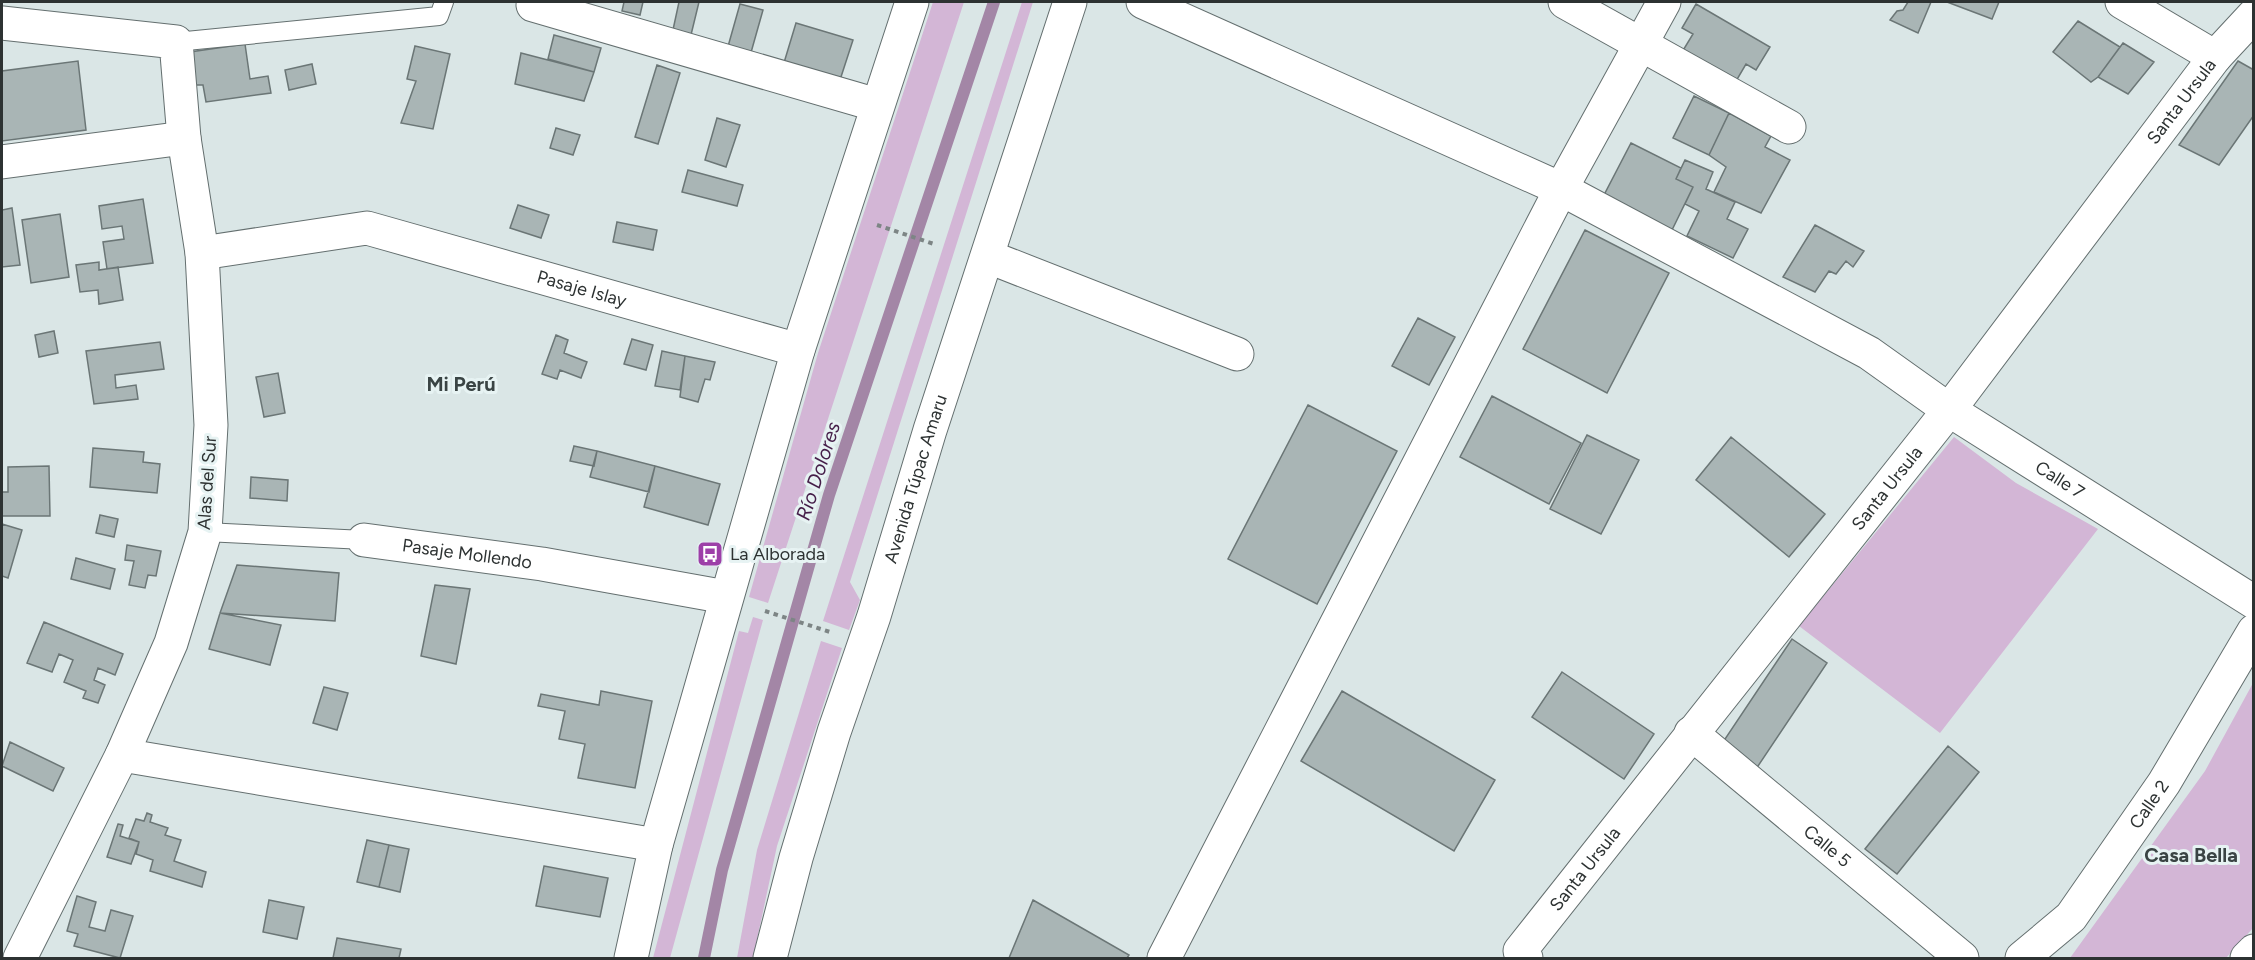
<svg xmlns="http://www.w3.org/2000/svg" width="2255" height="960" font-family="Figtree,sans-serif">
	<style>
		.green { fill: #d3b6d6 }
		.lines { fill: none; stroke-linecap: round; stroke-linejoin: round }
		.stream { stroke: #a386a6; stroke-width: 12 }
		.building { fill: #a9b5b5; stroke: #6b7676; stroke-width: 1.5 }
		.service-casing { stroke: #646f6f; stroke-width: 20 }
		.minor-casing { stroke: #646f6f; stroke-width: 35 }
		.tertiary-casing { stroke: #646f6f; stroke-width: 35 }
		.path { stroke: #7d8585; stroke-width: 4; stroke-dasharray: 4.5 4.5; stroke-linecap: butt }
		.service { stroke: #fff; stroke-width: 18 }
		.minor { stroke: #fff; stroke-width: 33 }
		.tertiary { stroke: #fff; stroke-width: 33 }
		.labels { text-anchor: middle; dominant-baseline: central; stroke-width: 6; stroke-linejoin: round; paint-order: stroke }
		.street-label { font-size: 18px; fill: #2d3232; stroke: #e7f3f3 }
		.poi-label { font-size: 18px; fill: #2d3232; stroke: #e7f3f3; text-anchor: start }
		.neighbourhood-label { font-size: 20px; font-weight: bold; fill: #3a4444; stroke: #e7f3f3 }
		.water-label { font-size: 20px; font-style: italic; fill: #451e49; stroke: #e7f3f3 }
	</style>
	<rect width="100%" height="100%" fill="#dae6e6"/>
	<path class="green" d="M 933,2 L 964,2 L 768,603 L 749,597 L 818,353 Z
		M 1022,2 L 1033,2 L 850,582 L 860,600 L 849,630 L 823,621 Z
		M 1954,437 L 2016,483 L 2098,529 L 1940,733 L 1799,626 Z
		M 753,617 L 763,620 L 670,958 L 653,958 L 739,631 L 748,633 Z
		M 821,641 L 842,648 L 777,846 L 753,958 L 737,958 L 757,850 Z
		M 2253,683 L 2253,928 L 2226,958 L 2070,958 L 2205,771 Z"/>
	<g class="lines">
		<path class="stream" d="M 704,958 L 722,870 L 829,495 L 994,2"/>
	</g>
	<path class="building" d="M 624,2 L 643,2 L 640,15 L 622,11 Z
		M 679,2 L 699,2 L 689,43 L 671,39 Z
		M 1908,2 L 1931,2 L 1918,33 L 1890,20 L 1897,11 L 1903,10 Z
		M 1947,2 L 1999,2 L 1992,19 Z
		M 740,4 L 763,10 L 750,56 L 727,50 Z
		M 1696,4 L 1770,47 L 1756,70 L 1746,64 L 1732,88 L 1679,57 L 1693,34 L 1682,28 Z
		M 2078,21 L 2120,47 L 2098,77 L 2091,82 L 2053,52 Z
		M 796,23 L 853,40 L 839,83 L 783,66 Z
		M 554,35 L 601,48 L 594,72 L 548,59 Z
		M 2123,43 L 2154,62 L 2128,94 L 2098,77 Z
		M 245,44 L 250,79 L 268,76 L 271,93 L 206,102 L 203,85 L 194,85 L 190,52 Z
		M 415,46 L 450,54 L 433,129 L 401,123 L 416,81 L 407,79 Z
		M 521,53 L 594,72 L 584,101 L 515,84 Z
		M 78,61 L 86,130 L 2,141 L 2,71 Z
		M 2238,61 L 2254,70 L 2254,115 L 2219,165 L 2179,145 Z
		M 312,64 L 316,84 L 289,90 L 285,70 Z
		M 657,65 L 680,73 L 658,144 L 635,137 Z
		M 1694,96 L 1729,113 L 1709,155 L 1673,138 Z
		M 1729,113 L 1771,136 L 1765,147 L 1790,160 L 1761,213 L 1714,192 L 1726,167 L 1709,155 Z
		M 717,118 L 740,125 L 726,167 L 705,160 Z
		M 556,128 L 580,135 L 573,155 L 550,148 Z
		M 1631,143 L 1681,168 L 1676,179 L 1693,187 L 1672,230 L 1604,195 Z
		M 1685,160 L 1713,172 L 1706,189 L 1735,202 L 1727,219 L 1748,229 L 1733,258 L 1687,236 L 1699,211 L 1685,204 L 1693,187 L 1676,179 Z
		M 688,170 L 743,185 L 737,206 L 682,192 Z
		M 143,199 L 153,263 L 107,269 L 103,242 L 124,239 L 122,226 L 102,229 L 99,206 Z
		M 518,205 L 549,215 L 541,238 L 510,228 Z
		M 12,208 L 20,265 L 2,267 L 2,210 Z
		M 60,214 L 69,277 L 31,283 L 22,220 Z
		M 617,222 L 657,230 L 653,250 L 613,242 Z
		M 1815,225 L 1864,251 L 1853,267 L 1846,261 L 1836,274 L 1829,271 L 1815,292 L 1783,277 Z
		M 1585,230 L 1669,273 L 1607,393 L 1523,349 Z
		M 99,262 L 99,270 L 118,267 L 123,300 L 99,304 L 98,290 L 80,292 L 76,265 Z
		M 1418,318 L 1455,337 L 1429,385 L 1392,366 Z
		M 54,331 L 58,353 L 39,357 L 35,335 Z
		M 556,335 L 568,340 L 564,353 L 587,362 L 581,378 L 560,370 L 557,379 L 542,374 Z
		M 632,339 L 653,345 L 646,370 L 624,364 Z
		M 160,342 L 164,369 L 115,375 L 116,388 L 136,385 L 138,399 L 94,404 L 86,351 Z
		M 662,351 L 685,356 L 680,390 L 655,386 Z
		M 685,356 L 715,362 L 710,380 L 705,379 L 698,402 L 680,397 Z
		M 278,373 L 285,413 L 264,417 L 256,377 Z
		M 1492,396 L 1581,443 L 1549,504 L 1460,457 Z
		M 1308,405 L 1397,451 L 1317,604 L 1228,559 Z
		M 1587,435 L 1639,460 L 1601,534 L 1550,509 Z
		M 1731,437 L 1825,514 L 1789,557 L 1696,480 Z
		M 574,446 L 597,451 L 594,466 L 570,461 Z
		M 93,448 L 144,452 L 143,462 L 160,464 L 157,493 L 90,487 Z
		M 597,451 L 655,466 L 649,492 L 590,477 Z
		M 49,466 L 50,516 L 2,516 L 2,492 L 8,492 L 8,467 Z
		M 655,466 L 720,484 L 708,525 L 644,507 Z
		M 251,477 L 288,480 L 287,501 L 250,498 Z
		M 100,515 L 118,519 L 114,537 L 96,533 Z
		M 2,524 L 22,530 L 8,578 L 2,576 Z
		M 127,545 L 161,551 L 156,576 L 148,575 L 145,588 L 129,585 L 134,561 L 125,560 Z
		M 76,558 L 115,569 L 110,589 L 71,579 Z
		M 237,565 L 339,573 L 335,621 L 220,613 Z
		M 435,585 L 470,589 L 456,664 L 421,656 Z
		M 220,613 L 281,625 L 270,665 L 209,649 Z
		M 44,622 L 123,654 L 115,675 L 98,668 L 94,680 L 105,685 L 98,703 L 83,698 L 86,691 L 64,682 L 73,660 L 59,654 L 52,672 L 27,663 Z
		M 1792,639 L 1827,663 L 1754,772 L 1719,748 Z
		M 1562,672 L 1654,734 L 1624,779 L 1532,717 Z
		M 324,687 L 348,693 L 337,730 L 313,723 Z
		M 601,691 L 652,701 L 635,788 L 578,778 L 585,744 L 559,739 L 565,711 L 538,706 L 541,694 L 599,705 Z
		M 1342,691 L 1495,780 L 1454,851 L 1301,761 Z
		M 10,742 L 64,768 L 53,791 L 2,766 Z
		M 1948,746 L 1979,772 L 1897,874 L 1865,849 Z
		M 147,813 L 152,815 L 150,822 L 168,828 L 165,835 L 181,840 L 174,861 L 206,872 L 202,887 L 150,871 L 153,860 L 136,854 L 139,842 L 129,838 L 136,819 L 144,821 Z
		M 118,824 L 123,825 L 120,836 L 139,842 L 131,864 L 107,857 Z
		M 367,840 L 389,845 L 379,887 L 357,882 Z
		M 389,845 L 409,849 L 400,892 L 379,887 Z
		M 544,866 L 608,878 L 600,917 L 536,906 Z
		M 77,896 L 96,902 L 89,927 L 105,931 L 111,910 L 133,916 L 120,958 L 74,946 L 78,934 L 67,931 Z
		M 269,900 L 304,907 L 297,939 L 263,932 Z
		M 1033,900 L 1129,955 L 1127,958 L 1009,958 Z
		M 337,938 L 401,949 L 399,958 L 333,958 Z"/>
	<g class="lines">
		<g class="service-casing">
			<path id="service" d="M 176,42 L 439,16 L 444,2
				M 205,532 L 364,540"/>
		</g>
		<g class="minor-casing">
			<g id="minor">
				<path id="s1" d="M 1143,2 L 1561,189 L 1869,353 L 1949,410 L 2254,602"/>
				<path d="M 1565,2 L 1789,127"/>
				<path d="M 2122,2 L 2215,57"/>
				<path d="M 533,5 L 877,105"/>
				<path d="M 2,23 L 176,42 L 184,138 L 202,253 L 211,425 L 205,532 L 171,643 L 122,755 L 20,958"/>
				<path d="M 2,162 L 184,138"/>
				<path id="s2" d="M 202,253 L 367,228 L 798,350"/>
				<path d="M 989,257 L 1237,354"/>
				<path id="s3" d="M 364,540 L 542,564 L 726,597"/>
				<path id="s4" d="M 1691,733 L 1962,958"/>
				<path d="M 122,755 L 656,845"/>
				<path d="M 1164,958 L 1561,189 L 1664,2"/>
				<path id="s5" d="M 1526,958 L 1520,951 L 1949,410 L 2215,57 L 2254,15"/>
				<path id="s6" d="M 2022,958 L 2071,917 L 2164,783 L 2254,631"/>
				<path d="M 2247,958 L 2254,951"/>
			</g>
		</g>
		<g class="tertiary-casing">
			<g id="tertiary">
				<path d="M 631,958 L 656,845 L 798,350 L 912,2"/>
				<path id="s7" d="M 770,958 L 796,858 L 834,732 L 874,616 L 930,430 L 1070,2"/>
			</g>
		</g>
		<path class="path" d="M 877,225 L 934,244
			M 765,611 L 830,632"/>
		<use href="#service" class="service"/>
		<use href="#minor" class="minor"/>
		<use href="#tertiary" class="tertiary"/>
	</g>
	<defs>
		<g id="bus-square" transform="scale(1.35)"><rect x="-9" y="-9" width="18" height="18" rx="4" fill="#9d3fa8" stroke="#e7f3f3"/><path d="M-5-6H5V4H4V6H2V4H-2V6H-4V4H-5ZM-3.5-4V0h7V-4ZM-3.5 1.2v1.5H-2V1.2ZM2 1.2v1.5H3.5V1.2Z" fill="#fff"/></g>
	</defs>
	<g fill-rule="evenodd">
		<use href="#bus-square" x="710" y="554"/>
	</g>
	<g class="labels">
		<g class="street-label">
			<text stroke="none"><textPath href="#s5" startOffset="1086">Santa Ursula</textPath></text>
			<text stroke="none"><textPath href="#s2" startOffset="390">Pasaje Islay</textPath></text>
			<text stroke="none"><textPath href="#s7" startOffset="501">Avenida Túpac Amaru</textPath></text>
			<text stroke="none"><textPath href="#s1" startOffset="1036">Calle 7</textPath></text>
			<text transform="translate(207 483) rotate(-86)">Alas del Sur</text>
			<text stroke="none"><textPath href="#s5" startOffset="600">Santa Ursula</textPath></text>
			<text stroke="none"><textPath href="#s3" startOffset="104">Pasaje Mollendo</textPath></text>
			<text stroke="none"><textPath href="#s6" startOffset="201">Calle 2</textPath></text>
			<text stroke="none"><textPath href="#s4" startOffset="177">Calle 5</textPath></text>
			<text stroke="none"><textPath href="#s5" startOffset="114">Santa Ursula</textPath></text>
		</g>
		<g class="poi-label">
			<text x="730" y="554">La Alborada</text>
		</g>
		<g class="neighbourhood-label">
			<text x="461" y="384">Mi Perú</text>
			<text x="2191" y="855">Casa Bella</text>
		</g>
		<g class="water-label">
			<text transform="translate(818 471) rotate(-72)">Río Dolores</text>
		</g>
	</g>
	<rect width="2255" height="960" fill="none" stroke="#2d3232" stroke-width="6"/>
</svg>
